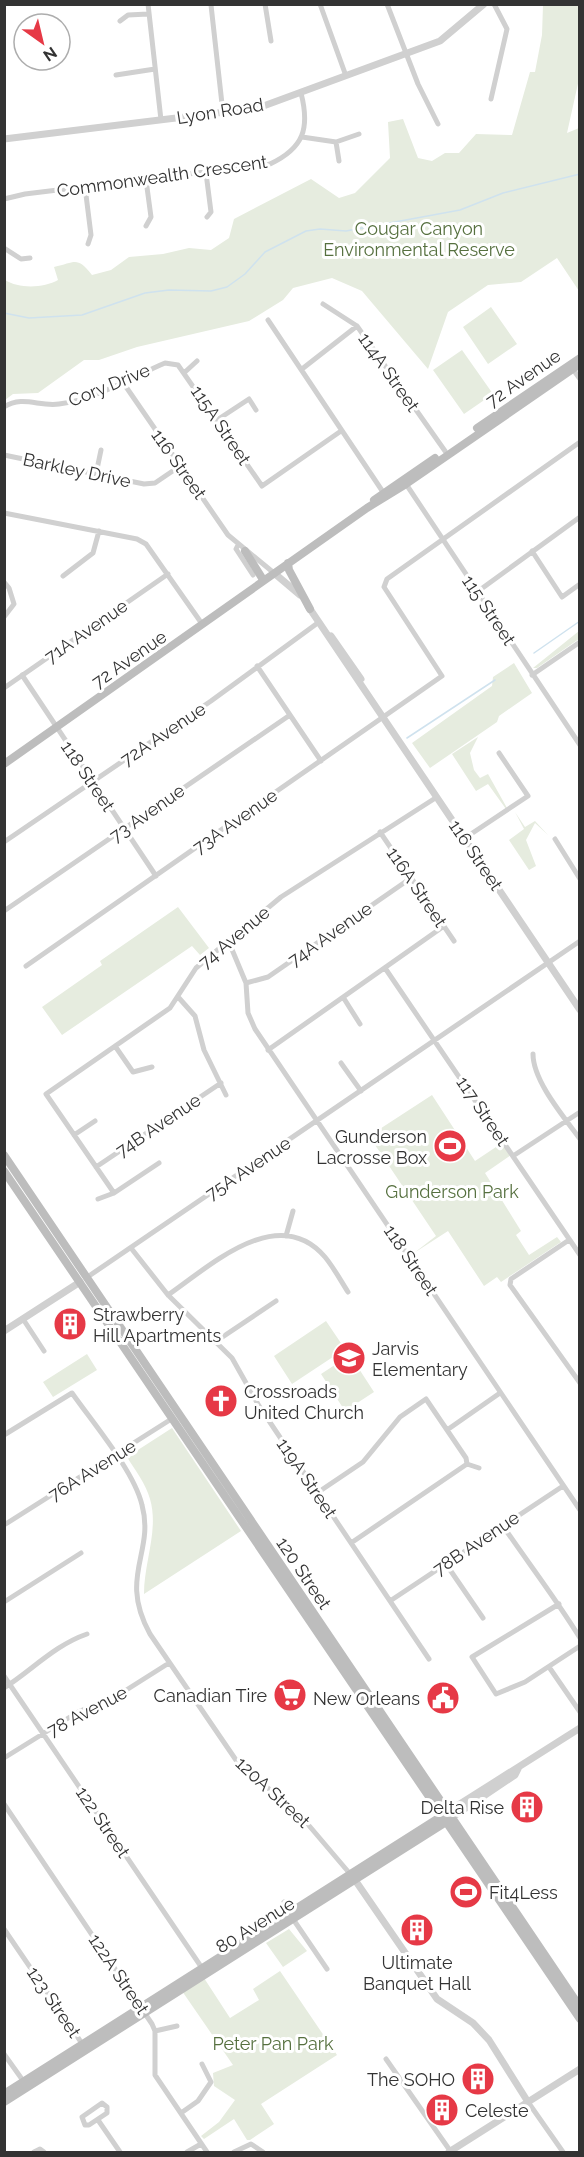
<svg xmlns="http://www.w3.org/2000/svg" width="584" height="2157" font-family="Raleway,sans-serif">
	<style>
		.green { fill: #e6ecdf }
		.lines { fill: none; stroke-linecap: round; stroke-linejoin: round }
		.stream { stroke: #cfe2ee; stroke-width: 1.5 }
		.minor { stroke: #d0d0d0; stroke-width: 5 }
		.tertiary { stroke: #d0d0d0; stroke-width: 7 }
		.secondary { stroke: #bdbdbd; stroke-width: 8 }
		.labels { text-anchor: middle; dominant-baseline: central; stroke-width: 6; stroke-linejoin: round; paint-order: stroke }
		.street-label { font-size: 18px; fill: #333; stroke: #fff }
		.park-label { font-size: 18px; fill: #56703f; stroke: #fff }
		.poi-label { font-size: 18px; fill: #333; stroke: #fff; text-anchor: end }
	</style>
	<rect width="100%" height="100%" fill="#fff"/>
	<path class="green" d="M 543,5 L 579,5 L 579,79 L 567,133 L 579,128 L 579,291 L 557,258 L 521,282 L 488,285 L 448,312 L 428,369 L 362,291 L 332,278 L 293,288 L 283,300 L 249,321 L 137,347 L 99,360 L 84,360 L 38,393 L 13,394 L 5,400 L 5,280 C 19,289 44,288 58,280 L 54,267 C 76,262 77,256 92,275 L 111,270 L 129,257 L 163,254 L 189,248 L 211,250 L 229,238 L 234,219 L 311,179 L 339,198 L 355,193 L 390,158 L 388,122 L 403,119 L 418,158 L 432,161 L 445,153 L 459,153 L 476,134 L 512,135 L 530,72 L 535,72 L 542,35 Z
		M 491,307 L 517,344 L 488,364 L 463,327 Z
		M 462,350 L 493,394 L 464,414 L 433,370 Z
		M 579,631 L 579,639 L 537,668 L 533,668 Z
		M 514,663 L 532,693 L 499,716 L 497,722 L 430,768 L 412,743 L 492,686 L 493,677 Z
		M 478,737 L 470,753 L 474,770 L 480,778 L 488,774 L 507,808 L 506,809 L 488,784 L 476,791 L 452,754 Z
		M 515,812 L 525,827 L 535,821 L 548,835 L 535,823 L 526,840 L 536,866 L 529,870 L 509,840 L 524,829 Z
		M 178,907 L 209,948 L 200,955 L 192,946 L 62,1035 L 42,1007 L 102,965 L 100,961 Z
		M 432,1095 L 475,1161 L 502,1143 L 511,1155 L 485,1173 L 521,1231 L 516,1235 L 529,1255 L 557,1237 L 561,1242 L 501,1282 L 497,1277 L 484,1286 L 448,1231 L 414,1253 L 436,1236 L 369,1136 Z
		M 326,1321 L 345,1349 L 292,1384 L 274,1356 Z
		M 87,1354 L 97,1370 L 53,1397 L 43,1382 Z
		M 350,1355 L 374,1392 L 345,1411 L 321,1374 Z
		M 172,1428 L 241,1531 L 144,1594 C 144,1562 159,1530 150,1499 C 146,1484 135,1470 127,1457 Z
		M 289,1929 L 307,1951 L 283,1967 L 266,1943 Z
		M 280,1971 L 337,2055 L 261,2104 L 274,2124 L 250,2140 L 247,2140 L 234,2119 L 204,2139 L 201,2136 L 219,2122 L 235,2100 L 214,2086 L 213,2073 L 233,2065 L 182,1991 L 204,1978 L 230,2018 L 259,2000 L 253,1989 Z"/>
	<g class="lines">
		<path class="stream" d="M 4,313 L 29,318 L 82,315 L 145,293 L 169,290 L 211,291 L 227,287 L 245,274 L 265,252 L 306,231 L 320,229 L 346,231 L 460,210 L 503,193 L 580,174
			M 534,653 L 580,621
			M 407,738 L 495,680"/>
		<path class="minor" d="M 148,4 L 161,120
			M 265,4 L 271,41
			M 320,4 L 346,76
			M 387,4 L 418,84 L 438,124
			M 211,5 L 223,113
			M 120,21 L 128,15 L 148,14
			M 116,75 L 155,69
			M 491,99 L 507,29 L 494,4
			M 302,137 L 336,142 L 359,134
			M 336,142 L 339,161
			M 206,173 L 211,212 L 207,217
			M 146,180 L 151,217 L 146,226
			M 85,187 L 91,235 L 88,244
			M 4,199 L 25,194 L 270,164 C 304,148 310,128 301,93
			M 4,248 L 21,259 L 30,258
			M 323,304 L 357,326 L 445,451
			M 268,320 L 383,492
			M 572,368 L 580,379
			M 302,369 L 357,326
			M 185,372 L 197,361
			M 122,381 L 228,535 L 274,573
			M 4,407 C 23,395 39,407 59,404 C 95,400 132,377 165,363 L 178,365 L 262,486 L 341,431
			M 217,420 L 249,399 L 256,410
			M 4,455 L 144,484 L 155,483 L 180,466
			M 96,474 L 101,450
			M 407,482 L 406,484 L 580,745
			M 4,513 L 137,539 L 146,544 L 200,621
			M 238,545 L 236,549 L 253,575
			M 532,551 L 562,597 L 580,584
			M 63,576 L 93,553 L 99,531
			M 4,582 L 9,588 L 14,604 L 4,617
			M 477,592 L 580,517
			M 257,666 L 321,761
			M 22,675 L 156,876
			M 532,675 L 580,642
			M 4,688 L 168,574
			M 380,832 L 454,941
			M 465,838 L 528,796 L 499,753
			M 555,839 L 580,879
			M 4,842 L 211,701 L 319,622
			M 4,911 L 290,715
			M 228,940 L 246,983 L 248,1013 L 255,1029 L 580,1510
			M 26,966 L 442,676 L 384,587 L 387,579 L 580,442
			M 385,968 L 580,1255
			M 246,983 L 268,977 L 411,878
			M 343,997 L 360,1024
			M 179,998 L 195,1016 L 204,1050 L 226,1095
			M 115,1046 L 133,1072 L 152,1067
			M 268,1050 L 444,926
			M 533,1054 C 533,1081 564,1117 580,1139
			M 341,1063 L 361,1091
			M 74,1135 L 95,1121
			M 513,1156 L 580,1112
			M 96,1167 L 221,1083
			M 114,1193 L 46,1094 L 170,1008 L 196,968 L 281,897 L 437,797
			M 98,1199 L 114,1193 L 159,1163
			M 286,1236 L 293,1211
			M 569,1240 L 511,1279 L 510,1285 L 580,1383
			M 131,1248 L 168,1295 L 232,1358 L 259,1406 L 429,1659
			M 86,1278 L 580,941
			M 168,1295 C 210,1266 278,1202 325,1257 C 334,1268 341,1281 348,1292
			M 23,1319 L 44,1351
			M 215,1342 L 276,1301
			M 447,1430 L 500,1393
			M 4,1435 L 72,1393 C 93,1423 134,1471 142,1505 C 155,1553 118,1576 150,1634 L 238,1763 L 300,1815 L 351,1875
			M 467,1464 L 479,1468
			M 317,1493 L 363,1462 L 400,1417 L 426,1399 L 466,1458 L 467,1464
			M 4,1525 L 173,1418
			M 503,1526 C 529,1564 556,1599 580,1638
			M 351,1543 L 467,1464
			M 446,1564 L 483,1618
			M 390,1601 L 563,1486
			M 4,1602 L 81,1553
			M 559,1604 L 472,1657 L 496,1694 L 525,1682 L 580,1646
			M 549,1667 L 580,1712
			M 4,1676 L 202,1968
			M 4,1688 C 32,1670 55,1645 87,1634
			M 4,1758 L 78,1712 L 120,1694 L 169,1663
			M 4,1804 L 152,2024 L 155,2031 L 155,2075 L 207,2152
			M 284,1902 L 291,1912
			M 293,1919 L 327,1969
			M 4,1929 L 83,2045
			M 155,2031 L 177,2026
			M 4,2054 L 24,2082
			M 386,2059 L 451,2152
			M 528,2102 L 563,2152
			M 102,2103 L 107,2107 L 107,2113 L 89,2125 L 85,2125 L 82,2117 Z
			M 181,2113 L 198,2101 L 211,2082 L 202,2064
			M 98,2120 L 120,2152
			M 34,2152 L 40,2149 L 44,2152
			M 187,2152 L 201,2144
			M 234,2152 L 251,2144 L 263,2152"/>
		<path class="tertiary" d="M 4,139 L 258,108 L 440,41 L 484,4
			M 274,573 L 300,595
			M 308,606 L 580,1010
			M 331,636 L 361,679
			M 4,1331 L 80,1282
			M 444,1814 L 580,1728
			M 448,1820 L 515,1775 L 518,1769
			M 355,1880 L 437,1999 L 473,2023 L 489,2040 L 528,2102
			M 449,2152 L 580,2069"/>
		<path class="secondary" d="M 477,428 L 580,358
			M 374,500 L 435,458
			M 245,551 L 262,578
			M 288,563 L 289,570 L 310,609
			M 4,764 L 367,508 L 406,484 L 580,364
			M 4,1155 L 580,2007
			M 4,1171 L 580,2019
			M 4,2094 L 442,1816
			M 4,2102 L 446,1822"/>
	</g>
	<defs>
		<g id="stadium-disc" transform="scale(1.725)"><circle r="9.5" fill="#e63946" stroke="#fff"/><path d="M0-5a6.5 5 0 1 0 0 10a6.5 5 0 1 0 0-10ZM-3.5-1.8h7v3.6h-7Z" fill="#fff"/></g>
		<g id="building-disc" transform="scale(1.725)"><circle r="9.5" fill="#e63946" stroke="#fff"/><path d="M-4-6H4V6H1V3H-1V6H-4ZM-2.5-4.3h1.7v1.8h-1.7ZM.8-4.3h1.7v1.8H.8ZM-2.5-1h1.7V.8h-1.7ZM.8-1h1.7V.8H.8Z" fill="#fff"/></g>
		<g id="school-disc" transform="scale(1.725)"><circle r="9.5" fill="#e63946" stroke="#fff"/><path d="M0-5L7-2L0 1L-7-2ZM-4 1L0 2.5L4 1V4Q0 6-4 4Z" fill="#fff"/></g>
		<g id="church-disc" transform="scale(1.725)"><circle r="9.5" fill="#e63946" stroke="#fff"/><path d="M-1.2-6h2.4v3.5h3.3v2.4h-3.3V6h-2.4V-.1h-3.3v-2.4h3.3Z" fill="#fff"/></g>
		<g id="supermarket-disc" transform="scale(1.725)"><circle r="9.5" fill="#e63946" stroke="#fff"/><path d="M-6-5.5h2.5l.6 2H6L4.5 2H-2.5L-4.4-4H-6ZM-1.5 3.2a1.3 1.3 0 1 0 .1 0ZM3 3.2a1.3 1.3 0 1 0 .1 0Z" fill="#fff"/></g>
		<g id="civic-disc" transform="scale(1.725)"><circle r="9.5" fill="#e63946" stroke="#fff"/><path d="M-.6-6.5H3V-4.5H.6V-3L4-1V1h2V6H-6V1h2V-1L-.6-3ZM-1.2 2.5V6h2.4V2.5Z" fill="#fff"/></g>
	</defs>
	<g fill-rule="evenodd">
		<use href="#stadium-disc" x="450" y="1146"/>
		<use href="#building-disc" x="70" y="1324"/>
		<use href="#school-disc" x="349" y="1358"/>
		<use href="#church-disc" x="221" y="1401"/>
		<use href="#supermarket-disc" x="290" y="1695"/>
		<use href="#civic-disc" x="443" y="1698"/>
		<use href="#building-disc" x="527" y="1807"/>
		<use href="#stadium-disc" x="466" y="1892"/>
		<use href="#building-disc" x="417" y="1930"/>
		<use href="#building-disc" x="478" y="2079"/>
		<use href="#building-disc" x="442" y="2110"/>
	</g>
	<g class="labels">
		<g class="street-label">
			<text transform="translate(220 111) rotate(-9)">Lyon Road</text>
			<text transform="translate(162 176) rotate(-8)">Commonwealth Crescent</text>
			<text transform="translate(389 372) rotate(55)">114A Street</text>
			<text transform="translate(523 378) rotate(-35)">72 Avenue</text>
			<text transform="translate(109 385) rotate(-22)">Cory Drive</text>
			<text transform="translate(221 425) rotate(56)">115A Street</text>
			<text transform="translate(179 464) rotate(55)">116 Street</text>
			<text transform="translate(77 470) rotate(12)">Barkley Drive</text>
			<text transform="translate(489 610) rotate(56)">115 Street</text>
			<text transform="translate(86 631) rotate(-35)">71A Avenue</text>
			<text transform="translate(129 659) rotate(-35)">72 Avenue</text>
			<text transform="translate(163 734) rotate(-34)">72A Avenue</text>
			<text transform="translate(88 776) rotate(56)">118 Street</text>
			<text transform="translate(147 813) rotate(-35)">73 Avenue</text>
			<text transform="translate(235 821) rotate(-35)">73A Avenue</text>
			<text transform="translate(476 855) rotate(56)">116 Street</text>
			<text transform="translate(417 887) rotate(56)">116A Street</text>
			<text transform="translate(330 934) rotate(-35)">74A Avenue</text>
			<text transform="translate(234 937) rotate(-40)">74 Avenue</text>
			<text transform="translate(483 1111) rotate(56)">117 Street</text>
			<text transform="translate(158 1125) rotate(-34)">74B Avenue</text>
			<text transform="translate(248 1168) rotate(-34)">75A Avenue</text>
			<text transform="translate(411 1260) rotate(56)">118 Street</text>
			<text transform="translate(92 1470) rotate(-32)">76A Avenue</text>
			<text transform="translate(307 1478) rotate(56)">119A Street</text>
			<text transform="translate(476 1543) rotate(-34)">78B Avenue</text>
			<text transform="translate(304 1573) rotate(56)">120 Street</text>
			<text transform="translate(87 1711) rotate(-28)">78 Avenue</text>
			<text transform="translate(273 1792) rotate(43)">120A Street</text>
			<text transform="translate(103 1822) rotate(56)">122 Street</text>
			<text transform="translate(255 1925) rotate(-32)">80 Avenue</text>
			<text transform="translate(119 1974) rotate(56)">122A Street</text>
			<text transform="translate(54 2002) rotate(56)">123 Street</text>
		</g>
		<g class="park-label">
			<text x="419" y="228">Cougar Canyon<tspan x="419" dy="21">Environmental Reserve</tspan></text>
			<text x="452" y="1191">Gunderson Park</text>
			<text x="273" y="2043">Peter Pan Park</text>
		</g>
		<g class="poi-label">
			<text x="427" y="1136">Gunderson<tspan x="427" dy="21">Lacrosse Box</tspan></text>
			<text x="93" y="1314" text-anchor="start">Strawberry<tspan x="93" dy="21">Hill Apartments</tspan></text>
			<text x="372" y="1348" text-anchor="start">Jarvis<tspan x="372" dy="21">Elementary</tspan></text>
			<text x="244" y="1391" text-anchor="start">Crossroads<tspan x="244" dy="21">United Church</tspan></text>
			<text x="267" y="1695">Canadian Tire</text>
			<text x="420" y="1698">New Orleans</text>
			<text x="504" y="1807">Delta Rise</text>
			<text x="489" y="1892" text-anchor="start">Fit4Less</text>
			<text x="417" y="1962" text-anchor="middle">Ultimate<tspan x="417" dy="21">Banquet Hall</tspan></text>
			<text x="455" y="2079">The SOHO</text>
			<text x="465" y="2110" text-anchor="start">Celeste</text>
		</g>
	</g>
	<rect width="584" height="2157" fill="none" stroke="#333333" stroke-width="12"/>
	<g transform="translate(42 42) rotate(146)"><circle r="28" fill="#ffffff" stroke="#adadad" stroke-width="1.5"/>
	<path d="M0-4.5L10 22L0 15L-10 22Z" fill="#e63946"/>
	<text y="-9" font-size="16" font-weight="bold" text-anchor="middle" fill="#333333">N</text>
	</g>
</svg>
